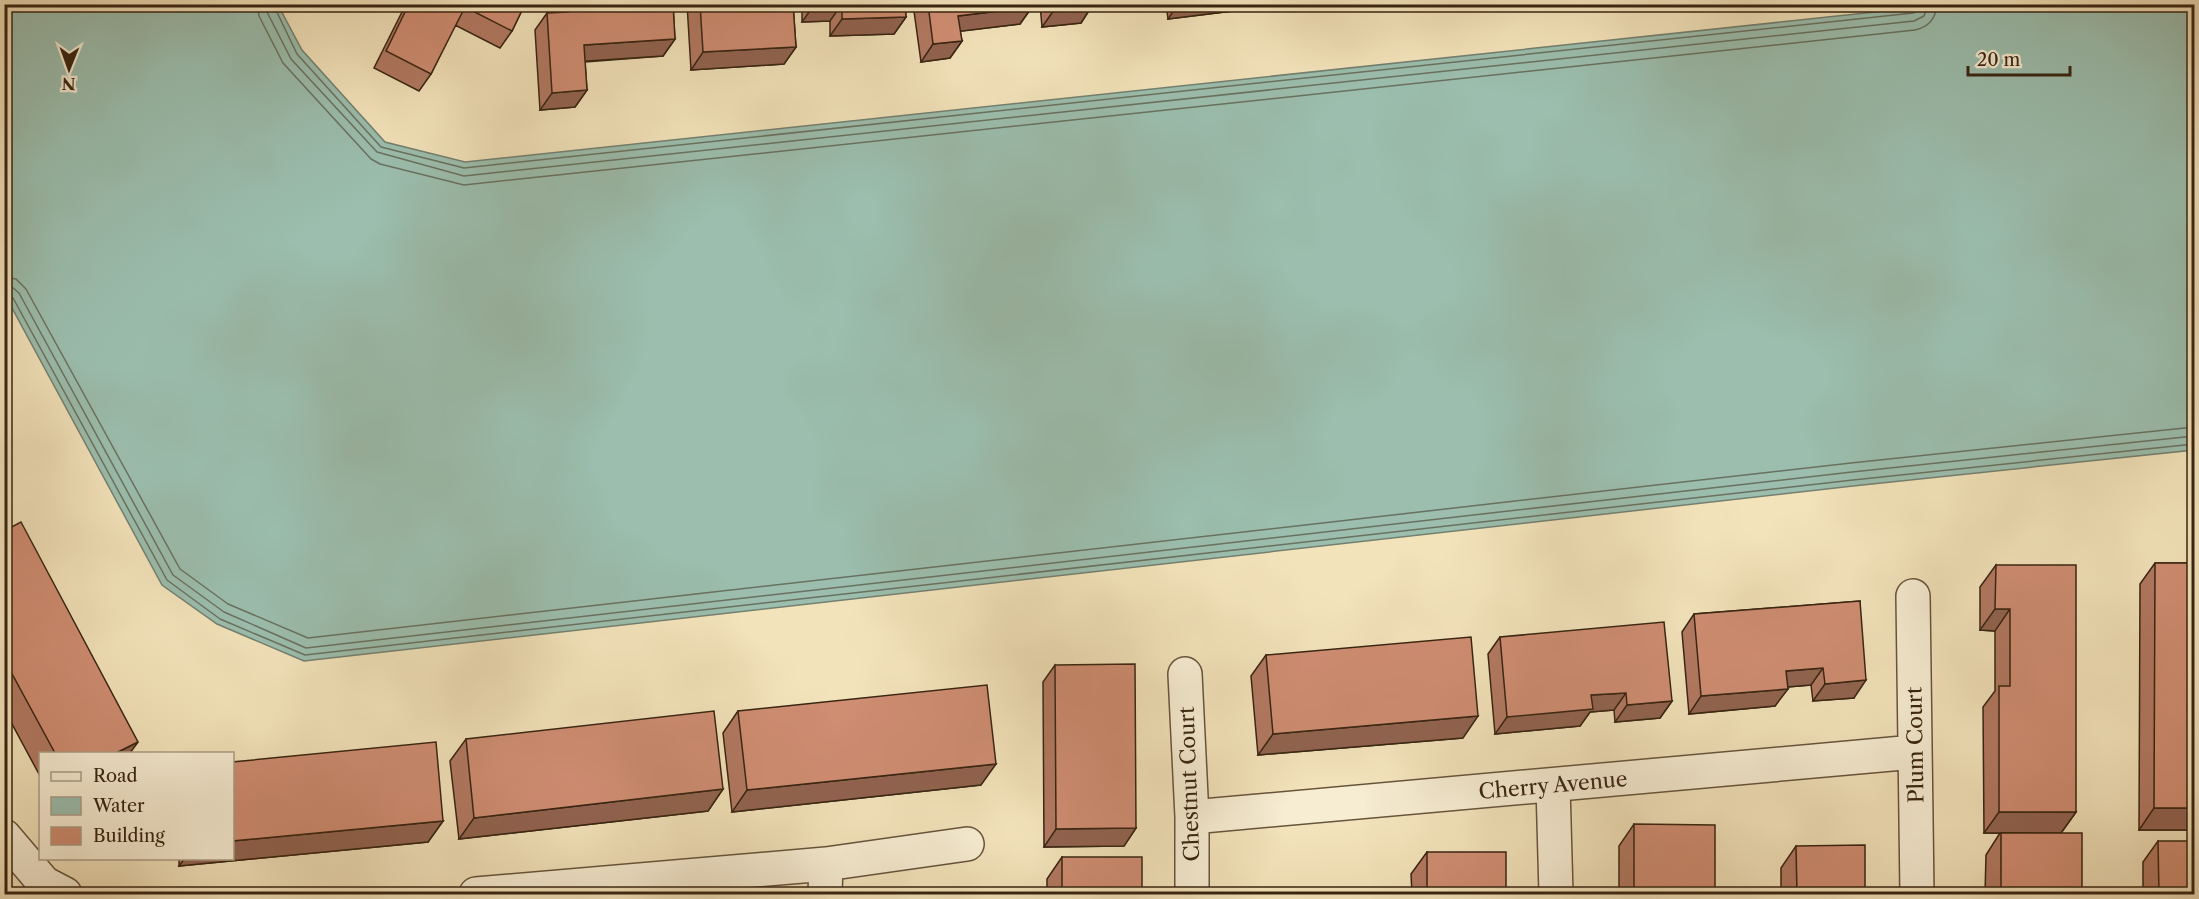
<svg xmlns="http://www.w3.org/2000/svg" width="2199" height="899" font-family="'Libre Caslon Text',serif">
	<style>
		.water { fill: #9bbeae; stroke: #738070; stroke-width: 1.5 }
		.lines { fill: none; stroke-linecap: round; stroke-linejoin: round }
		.shore { stroke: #6a7160; stroke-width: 1.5 }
		.minor-casing { stroke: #67543c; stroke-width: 36 }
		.minor { stroke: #f7edd3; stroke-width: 33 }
		.wall { fill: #b27962; stroke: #382412; stroke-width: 1.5 }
		.shaded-wall { fill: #916350; stroke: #382412; stroke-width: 1.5 }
		.building { fill: #cf8d72; stroke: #382412; stroke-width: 1.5 }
		.labels { text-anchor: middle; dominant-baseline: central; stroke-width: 6; stroke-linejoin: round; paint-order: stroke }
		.street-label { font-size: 21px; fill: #382412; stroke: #f7edd3 }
	</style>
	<rect width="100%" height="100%" fill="#f3e3bb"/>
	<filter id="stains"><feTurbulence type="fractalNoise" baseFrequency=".00333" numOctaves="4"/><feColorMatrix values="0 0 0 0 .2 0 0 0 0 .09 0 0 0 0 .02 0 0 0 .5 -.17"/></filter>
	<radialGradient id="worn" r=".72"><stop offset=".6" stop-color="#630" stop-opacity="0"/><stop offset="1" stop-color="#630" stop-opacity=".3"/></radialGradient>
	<path class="water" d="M 4,5 L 278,5 L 302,50 L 385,142 L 465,162 L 1941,5 L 2194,5 L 2194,450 L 1853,486 L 304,661 L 217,624 L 162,585 L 5,295 Z"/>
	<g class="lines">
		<path class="shore" d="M 257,4 L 259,16 L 283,63 L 371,159 L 380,164 L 464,185 L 1915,30 C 1929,27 1936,18 1937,4
			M 266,4 L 267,12 L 291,59 L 377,152 L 464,176 L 1914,21 L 1924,16 L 1928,4
			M 273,4 L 297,54 L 381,147 L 464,168 L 1913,13 L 1919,10 L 1920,4
			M 4,277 L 16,279 L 26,289 L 180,569 L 228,604 L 308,638 L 1851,463 L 2194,427
			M 4,286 L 12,287 L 19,293 L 173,575 L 224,612 L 306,648 L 1852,472 L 2194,436
			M 4,294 L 13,298 L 167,580 L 220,619 L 305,655 L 1853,480 L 2194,444"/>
		<g class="minor-casing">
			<path id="minor" d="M 1913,596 L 1917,894
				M 1185,674 L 1192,817 L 1192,894
				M 1553,786 L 1556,894
				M 1192,817 L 1914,752
				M 4,836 L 44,883 L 65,894
				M 476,894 L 826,864 L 967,844
				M 825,894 L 826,864"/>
		</g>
		<use href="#minor" class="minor"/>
	</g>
	<path class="wall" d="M 406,4 L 525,4 L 512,31 L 500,48 L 455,25 L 431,74 L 419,91 L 374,68 Z
		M 554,4 L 673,4 L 675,39 L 663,56 L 585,62 L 587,90 L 575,107 L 540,110 L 535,30 L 547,13 L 554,13 Z
		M 687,4 L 793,4 L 796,47 L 784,64 L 691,70 Z
		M 802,4 L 905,4 L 906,17 L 894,34 L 830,36 L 830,21 L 802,22 Z
		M 913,4 L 1032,4 L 1032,7 L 1020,24 L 960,31 L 962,41 L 950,58 L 921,62 Z
		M 1040,4 L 1133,4 L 1090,9 L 1081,23 L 1042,27 Z
		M 1166,4 L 1245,4 L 1241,10 L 1168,19 Z
		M 4,531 L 130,753 L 40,753 L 40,776 L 4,709 Z
		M 2155,563 L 2194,563 L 2194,830 L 2139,830 L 2140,584 Z
		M 1996,565 L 2076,812 L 2061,833 L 2082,894 L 1985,894 L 1986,855 L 2000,833 L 1984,833 L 1983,707 L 1995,691 L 1995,631 L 1980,630 L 1980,587 Z
		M 1860,601 L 1854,698 L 1813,701 L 1811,685 L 1787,687 L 1775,706 L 1689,714 L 1682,632 L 1694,614 Z
		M 1500,637 L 1672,701 L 1660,718 L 1615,722 L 1614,710 L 1590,712 L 1580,726 L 1495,734 L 1488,654 Z
		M 1266,655 L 1463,738 L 1258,755 L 1251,676 Z
		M 1055,665 L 1136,828 L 1124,846 L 1044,847 L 1043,682 Z
		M 738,711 L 981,785 L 732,812 L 723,733 Z
		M 466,739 L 723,789 L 708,811 L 459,839 L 450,761 Z
		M 443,821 L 428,842 L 179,866 L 179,858 L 232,858 Z
		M 1634,824 L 1715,894 L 1619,894 L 1619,846 Z
		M 2158,841 L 2194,894 L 2143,894 L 2143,862 Z
		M 1796,846 L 1865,894 L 1781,894 L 1781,868 Z
		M 1427,852 L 1506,894 L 1412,894 L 1411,874 Z
		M 1062,857 L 1142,894 L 1047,894 L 1047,879 Z"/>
	<path class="shaded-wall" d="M 842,4 L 830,21 L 802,22 L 814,5 Z
		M 1083,4 L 1133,4 L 1090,9 L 1081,23 L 1042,27 L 1054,10 Z
		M 1178,4 L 1245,4 L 1241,10 L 1168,19 Z
		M 1032,7 L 1020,24 L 946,33 L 958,16 Z
		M 906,17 L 894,34 L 830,36 L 842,19 Z
		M 675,39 L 663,56 L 572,62 L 584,45 Z
		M 962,41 L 950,58 L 921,62 L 933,44 Z
		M 796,47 L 784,64 L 691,70 L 703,52 Z
		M 587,90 L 575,107 L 540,110 L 552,93 Z
		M 1995,609 L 2010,609 L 1995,631 L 1980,630 Z
		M 1823,668 L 1811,685 L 1774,688 L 1786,671 Z
		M 1866,680 L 1854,698 L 1813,701 L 1825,684 Z
		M 1788,689 L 1775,706 L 1689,714 L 1701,696 Z
		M 1626,693 L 1614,710 L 1590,712 L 1580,726 L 1495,734 L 1507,717 L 1591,695 Z
		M 1672,701 L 1660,718 L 1615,722 L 1627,705 Z
		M 1478,716 L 1463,738 L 1258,755 L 1273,734 Z
		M 138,742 L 130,753 L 116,753 Z
		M 996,764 L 981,785 L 732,812 L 747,790 Z
		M 723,789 L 708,811 L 459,839 L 474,818 Z
		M 2154,808 L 2194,808 L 2194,830 L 2139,830 Z
		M 1999,812 L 2076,812 L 2061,833 L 1984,833 Z
		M 443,821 L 428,842 L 179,866 L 185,858 L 232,858 L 232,841 Z
		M 1136,828 L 1124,846 L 1044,847 L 1056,829 Z"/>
	<path class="building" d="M 409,4 L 525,4 L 512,31 L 465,7 L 431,74 L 386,51 Z
		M 567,4 L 673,4 L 675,39 L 584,45 L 587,90 L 552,93 L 547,13 L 568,12 Z
		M 700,4 L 793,4 L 796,47 L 703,52 Z
		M 842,4 L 905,4 L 906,17 L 842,19 Z
		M 928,4 L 1032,4 L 1032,7 L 958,16 L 962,41 L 933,44 Z
		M 1054,4 L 1093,4 L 1093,6 L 1054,10 Z
		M 21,522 L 138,742 L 116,753 L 55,753 L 4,659 L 4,531 Z
		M 2155,563 L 2194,563 L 2194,808 L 2154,808 Z
		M 1996,565 L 2076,565 L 2076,812 L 1999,812 L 1999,686 L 2010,686 L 2010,609 L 1995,609 Z
		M 1860,601 L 1866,680 L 1825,684 L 1823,668 L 1786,671 L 1788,689 L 1701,696 L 1694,614 Z
		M 1664,622 L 1672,701 L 1627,705 L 1626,693 L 1591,695 L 1593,709 L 1507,717 L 1500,637 Z
		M 1471,637 L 1478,716 L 1273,734 L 1266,655 Z
		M 1135,664 L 1136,828 L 1056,829 L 1055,665 Z
		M 987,685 L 996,764 L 747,790 L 738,711 Z
		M 714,711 L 723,789 L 474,818 L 466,739 Z
		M 436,742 L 443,821 L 232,841 L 232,762 Z
		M 1634,824 L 1715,825 L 1715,894 L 1634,894 Z
		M 2001,833 L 2082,833 L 2082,894 L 2001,894 Z
		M 2158,841 L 2194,841 L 2194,894 L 2159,894 Z
		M 1865,845 L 1865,894 L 1797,894 L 1796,846 Z
		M 1427,852 L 1506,852 L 1506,894 L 1427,894 Z
		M 1062,857 L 1142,857 L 1142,894 L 1062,894 Z"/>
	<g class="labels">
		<g class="street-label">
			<text transform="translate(1915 745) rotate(-91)">Plum Court</text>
			<text transform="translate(1189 784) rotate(-92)">Chestnut Court</text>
			<text transform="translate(1553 785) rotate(-5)">Cherry Avenue</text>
		</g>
	</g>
	<rect width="2199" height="899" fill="none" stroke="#f3e3bb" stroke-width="24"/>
	<rect x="6" y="6" width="2187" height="887" fill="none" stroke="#382412" stroke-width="3"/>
	<rect x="12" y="12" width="2175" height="875" fill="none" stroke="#382412" stroke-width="1.5"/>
	<rect x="39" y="752" width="195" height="108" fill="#f7edd3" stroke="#ab9d86" stroke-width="1.5"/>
	<rect x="51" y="772" width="30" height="9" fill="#f7edd3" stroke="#ab9d86" stroke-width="1.5"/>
	<text x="93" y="782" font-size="18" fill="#382412">Road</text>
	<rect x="51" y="797" width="30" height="18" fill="#9bbeae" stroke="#ab9d86" stroke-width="1.5"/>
	<text x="93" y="812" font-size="18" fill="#382412">Water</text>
	<rect x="51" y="827" width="30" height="18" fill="#cf8d72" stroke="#ab9d86" stroke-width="1.5"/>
	<text x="93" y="842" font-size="18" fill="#382412">Building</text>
	<g transform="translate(69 69) rotate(181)" stroke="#f7edd3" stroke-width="4.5" paint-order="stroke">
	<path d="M0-4.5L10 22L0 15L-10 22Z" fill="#382412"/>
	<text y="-9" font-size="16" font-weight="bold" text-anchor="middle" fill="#382412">N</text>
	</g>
	<path d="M1968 66v9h102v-9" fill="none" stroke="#382412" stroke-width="3"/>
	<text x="1977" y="66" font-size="18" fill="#382412" stroke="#f7edd3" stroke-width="4.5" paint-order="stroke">20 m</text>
	<rect width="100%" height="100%" filter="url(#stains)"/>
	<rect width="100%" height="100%" fill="url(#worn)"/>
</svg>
